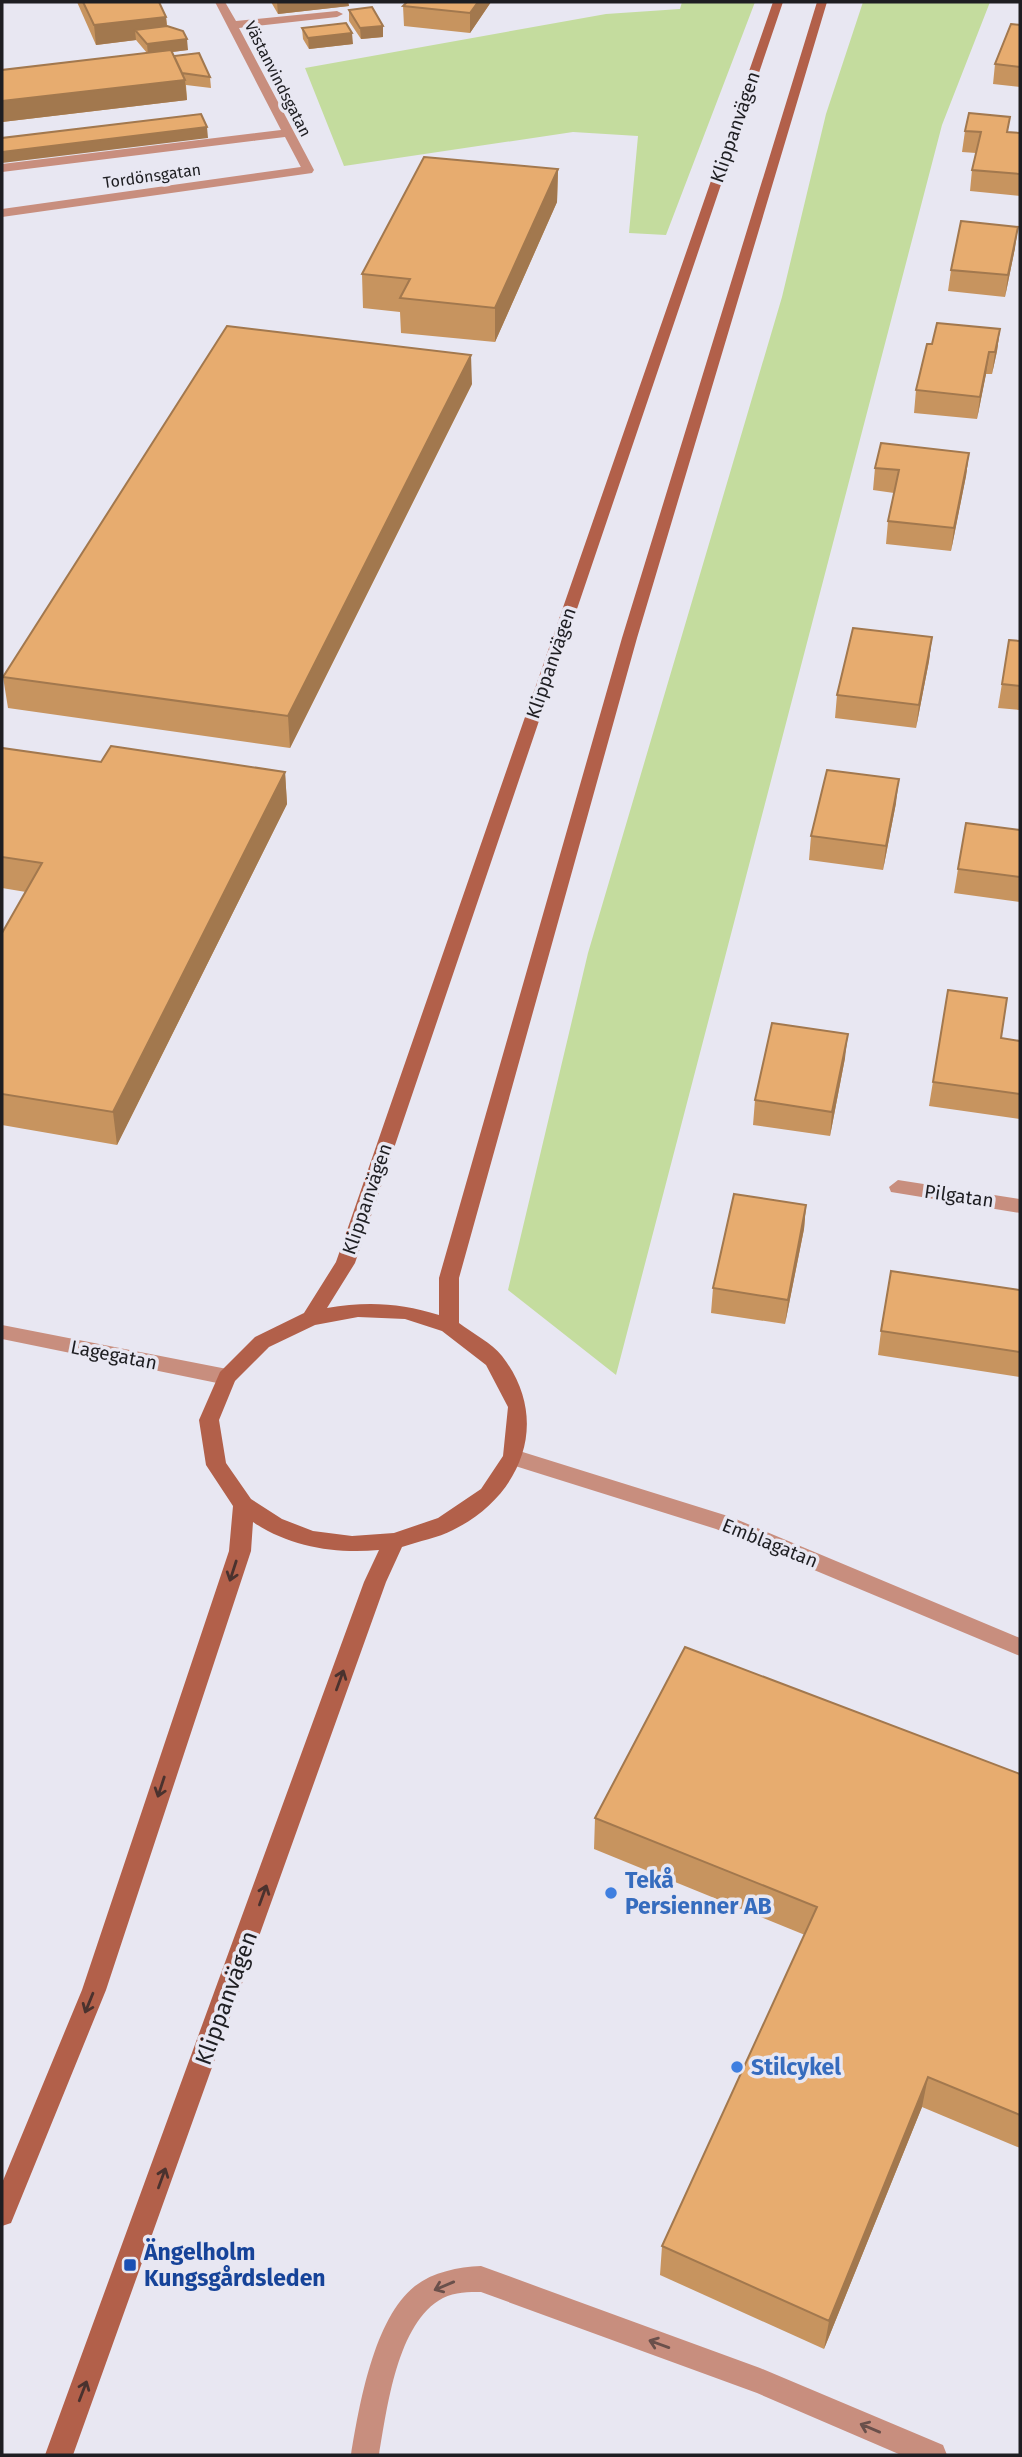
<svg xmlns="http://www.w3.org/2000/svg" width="1022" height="2457" font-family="'Fira Sans',sans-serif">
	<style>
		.green { fill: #c4dc9e }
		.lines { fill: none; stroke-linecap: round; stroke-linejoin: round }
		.service { fill: #c88e7e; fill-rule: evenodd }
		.minor { fill: #c88e7e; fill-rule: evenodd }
		.tertiary { fill: #c88e7e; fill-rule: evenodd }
		.secondary { fill: #b2604a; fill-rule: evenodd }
		.wall { fill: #c7945f }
		.shaded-wall { fill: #a2784e }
		.building { fill: #e7ac6f; stroke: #a2784e; stroke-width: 2 }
		.oneway { stroke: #4a322e }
		.oneway2 { stroke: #6a504b }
		.shop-dot { fill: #3f7fe0; stroke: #e8e7f2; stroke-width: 2.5 }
		.transit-dot { fill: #1a4fb4; stroke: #e8e7f2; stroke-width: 2.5 }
		.labels { text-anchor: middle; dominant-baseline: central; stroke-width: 7; stroke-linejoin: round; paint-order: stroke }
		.far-street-label { font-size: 16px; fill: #1e1e22; stroke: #e8e7f2 }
		.street-label { font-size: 19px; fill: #1e1e22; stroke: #e8e7f2 }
		.near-shop-label { font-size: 23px; font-weight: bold; fill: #366cbe; stroke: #e8e7f2; text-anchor: start }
		.near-street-label { font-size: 23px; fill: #1e1e22; stroke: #e8e7f2 }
		.near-transit-label { font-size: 23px; font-weight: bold; fill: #164399; stroke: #e8e7f2; text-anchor: start }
	</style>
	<rect width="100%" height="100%" fill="#e8e7f2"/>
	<path class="green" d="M 682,2 L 755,2 L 666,235 L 629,233 L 638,136 L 573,132 L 344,166 L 305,68 L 606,14 L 680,9 Z
		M 863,2 L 990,2 L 942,125 L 616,1375 L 508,1290 L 588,953 L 782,297 L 826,114 Z"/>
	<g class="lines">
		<path class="service" d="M 215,2 L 225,2 L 236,21 L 337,11 L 343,14 L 337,17 L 239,28 L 314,170 L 312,173 L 304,173 L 285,137 L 2,172 L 2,164 L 281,130 Z
			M 481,2266 L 760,2368 L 943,2445 L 947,2455 L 901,2455 L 757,2393 L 481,2292 C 469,2292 455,2292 443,2298 C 397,2322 387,2409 379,2455 L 351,2455 C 359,2406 374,2318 415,2286 C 433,2272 458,2267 481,2266 Z"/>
		<path class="minor" d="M 898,1180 L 1020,1199 L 1020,1213 L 891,1192 L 889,1187 Z
			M 2,1325 L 227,1369 L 234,1372 L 237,1377 L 234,1382 L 227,1385 L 2,1339 Z
			M 513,1449 L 731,1517 L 1020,1638 L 1020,1656 L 716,1529 L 506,1463 L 503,1457 L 506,1451 Z"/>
		<path class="tertiary" d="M 308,166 L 312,167 L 312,173 L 2,217 L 2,209 Z"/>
		<path class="secondary" d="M 773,2 L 783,2 L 355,1263 L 327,1308 C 367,1301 401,1303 439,1315 L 439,1278 L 622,638 L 817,2 L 827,2 L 637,638 L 459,1278 L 459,1323 C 472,1333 492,1343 502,1356 C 552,1420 522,1496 453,1530 C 438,1538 419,1541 402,1547 L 386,1582 L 73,2455 L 45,2455 L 364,1582 L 379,1550 C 335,1554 290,1547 253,1522 L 251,1551 L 106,1990 L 11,2223 L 2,2226 L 2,2183 L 82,1990 L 229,1551 L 233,1506 L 206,1465 L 199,1420 L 220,1372 L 255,1337 L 304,1313 L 336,1262 ZM 358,1317 L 405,1319 L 442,1331 L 486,1365 L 508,1407 L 503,1456 L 481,1489 L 438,1518 L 394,1533 L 352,1536 L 313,1531 L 282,1519 L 251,1499 L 226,1463 L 219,1420 L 235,1381 L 269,1347 L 315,1325 Z"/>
	</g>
	<path class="wall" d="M 77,2 L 159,2 L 166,17 L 167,26 L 188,50 L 172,52 L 174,56 L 210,77 L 211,88 L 186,85 L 187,100 L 2,122 L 2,70 L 147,53 L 136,40 L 96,45 Z
		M 271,2 L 348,2 L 349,6 L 278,14 Z
		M 407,2 L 491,2 L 470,33 L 404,26 L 403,6 Z
		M 349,10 L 383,37 L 361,39 L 349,21 Z
		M 1020,25 L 1020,87 L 993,84 L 995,64 Z
		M 302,28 L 353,44 L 309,49 L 303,39 Z
		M 965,131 L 1020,133 L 1020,196 L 970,191 L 972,170 L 976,153 L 962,152 Z
		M 558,169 L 557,202 L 495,342 L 401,333 L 400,312 L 363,308 L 362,274 Z
		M 1015,248 L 1005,297 L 948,291 L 951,270 Z
		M 1000,329 L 997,351 L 992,374 L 986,374 L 977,419 L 914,413 L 916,390 L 932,344 Z
		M 472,384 L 290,748 L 8,708 L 3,677 Z
		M 969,453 L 966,476 L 951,551 L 886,544 L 888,521 L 894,493 L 873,490 L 875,468 Z
		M 932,637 L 929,661 L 916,728 L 835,718 L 837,695 Z
		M 1009,640 L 1020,641 L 1020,710 L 998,708 Z
		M 2,748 L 101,762 L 285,772 L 287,804 L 117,1145 L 2,1125 L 2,933 L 26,892 L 2,888 Z
		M 896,803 L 883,870 L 809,860 L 811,836 Z
		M 1020,830 L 1020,902 L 954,893 L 958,869 Z
		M 948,990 L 1001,1038 L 1020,1041 L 1020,1119 L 929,1106 Z
		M 845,1058 L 830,1136 L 753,1125 L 755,1100 Z
		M 806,1205 L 804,1229 L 785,1324 L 711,1313 L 713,1288 Z
		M 1020,1290 L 1020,1377 L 878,1355 L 881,1331 Z
		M 1020,1774 L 1020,2148 L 922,2107 L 824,2349 L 660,2275 L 662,2246 L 805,1935 L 594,1849 L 595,1818 Z"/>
	<path class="shaded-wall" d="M 277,2 L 348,2 L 349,6 L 278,14 Z
		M 478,2 L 491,2 L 470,33 L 470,13 Z
		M 166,17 L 168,37 L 135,30 L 136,40 L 96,45 L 94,25 Z
		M 383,26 L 383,37 L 361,39 L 360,28 Z
		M 352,33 L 353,44 L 309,49 L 308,38 Z
		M 187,39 L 188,50 L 148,55 L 147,44 Z
		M 185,80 L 187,100 L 2,122 L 2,101 Z
		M 207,127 L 208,138 L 2,163 L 2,152 Z
		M 558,169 L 557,202 L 495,342 L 495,308 Z
		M 1018,227 L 1015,248 L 1005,297 L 1008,275 Z
		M 1000,329 L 997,351 L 992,374 L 995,352 Z
		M 989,352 L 986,374 L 977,419 L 980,397 Z
		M 471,355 L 472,384 L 290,748 L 288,716 Z
		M 969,453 L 966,476 L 951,551 L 954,528 Z
		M 932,637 L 929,661 L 916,728 L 919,705 Z
		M 285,772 L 287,804 L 117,1145 L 113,1112 Z
		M 899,779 L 896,803 L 883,870 L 886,846 Z
		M 848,1034 L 845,1058 L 830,1136 L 832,1112 Z
		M 806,1205 L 804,1229 L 785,1324 L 788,1300 Z
		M 928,2077 L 922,2107 L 824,2349 L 829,2321 Z"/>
	<path class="building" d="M 83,2 L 159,2 L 166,17 L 94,25 Z
		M 407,2 L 478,2 L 470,13 L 403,6 Z
		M 372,7 L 383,26 L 360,28 L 349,10 Z
		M 346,23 L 352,33 L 308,38 L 302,28 Z
		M 1011,24 L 1020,25 L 1020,67 L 995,64 Z
		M 167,26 L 183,31 L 187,39 L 147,44 L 135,30 Z
		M 171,50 L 185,80 L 2,101 L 2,70 Z
		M 199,53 L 210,77 L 182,73 L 174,56 Z
		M 969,113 L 1010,117 L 1007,132 L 1020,133 L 1020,174 L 972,170 L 981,132 L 965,131 Z
		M 201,114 L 207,127 L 2,152 L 2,138 Z
		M 424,157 L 558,169 L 495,308 L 400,298 L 410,279 L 362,274 Z
		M 961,221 L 1018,227 L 1008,275 L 951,270 Z
		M 937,323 L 1000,329 L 995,352 L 989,352 L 980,397 L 916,390 L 927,344 L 932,344 Z
		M 227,326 L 471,355 L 288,716 L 3,677 Z
		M 881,443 L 969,453 L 954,528 L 888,521 L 899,470 L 875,468 Z
		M 853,628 L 932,637 L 919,705 L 837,695 Z
		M 1009,640 L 1020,641 L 1020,686 L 1002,684 Z
		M 111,746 L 285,772 L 113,1112 L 2,1094 L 2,933 L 42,863 L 2,857 L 2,748 L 101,762 Z
		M 827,770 L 899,779 L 886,846 L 811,836 Z
		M 966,823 L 1020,830 L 1020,877 L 958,869 Z
		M 948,990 L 1007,998 L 1001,1038 L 1020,1041 L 1020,1094 L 933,1082 Z
		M 772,1023 L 848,1034 L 832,1112 L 755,1100 Z
		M 734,1194 L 806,1205 L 788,1300 L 713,1288 Z
		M 891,1271 L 1020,1290 L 1020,1352 L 881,1331 Z
		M 685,1647 L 1020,1774 L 1020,2115 L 928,2077 L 829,2321 L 662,2246 L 817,1907 L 595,1818 Z"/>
	<defs><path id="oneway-shaft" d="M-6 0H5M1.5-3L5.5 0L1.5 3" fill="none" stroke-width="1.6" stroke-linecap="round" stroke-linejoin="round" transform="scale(1.75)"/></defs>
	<g class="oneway">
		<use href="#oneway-shaft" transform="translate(233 1571) rotate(108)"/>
		<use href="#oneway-shaft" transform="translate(340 1680) rotate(-70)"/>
		<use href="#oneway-shaft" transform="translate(161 1787) rotate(108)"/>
		<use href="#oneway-shaft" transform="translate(263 1895) rotate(-70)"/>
		<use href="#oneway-shaft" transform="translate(89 2003) rotate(112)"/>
		<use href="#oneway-shaft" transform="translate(162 2178) rotate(-70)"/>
		<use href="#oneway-shaft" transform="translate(83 2391) rotate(-69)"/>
	</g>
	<g class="oneway2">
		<use href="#oneway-shaft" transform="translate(444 2286) rotate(157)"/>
		<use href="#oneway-shaft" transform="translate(659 2344) rotate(-160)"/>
		<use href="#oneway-shaft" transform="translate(870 2428) rotate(-157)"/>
	</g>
	<g class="shop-dot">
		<circle cx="611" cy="1893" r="7"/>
		<circle cx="737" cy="2067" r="7"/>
	</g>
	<rect class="transit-dot" x="123" y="2258" width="14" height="14" rx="3.5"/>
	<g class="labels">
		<g class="far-street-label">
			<text transform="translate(278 79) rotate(63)">Västanvindsgatan</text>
			<text transform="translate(152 176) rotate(-8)">Tordönsgatan</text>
		</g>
		<g class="street-label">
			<text transform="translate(735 127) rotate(-71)">Klippanvägen</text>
			<text transform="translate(551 663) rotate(-71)">Klippanvägen</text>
			<text transform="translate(959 1196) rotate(8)">Pilgatan</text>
			<text transform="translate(367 1199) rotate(-71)">Klippanvägen</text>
			<text transform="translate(114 1355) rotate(11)">Lagegatan</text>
			<text transform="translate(770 1543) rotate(22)">Emblagatan</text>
		</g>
		<g class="near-shop-label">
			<text x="625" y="1880">Tekå<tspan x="625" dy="26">Persienner AB</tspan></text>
			<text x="751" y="2067">Stilcykel</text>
		</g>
		<g class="near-street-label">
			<text transform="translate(226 1998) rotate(-70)">Klippanvägen</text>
		</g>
		<g class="near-transit-label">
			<text x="144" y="2252">Ängelholm<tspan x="144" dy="26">Kungsgårdsleden</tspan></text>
		</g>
	</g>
	<rect width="1022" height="2457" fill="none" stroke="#1e1e22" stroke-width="7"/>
</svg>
